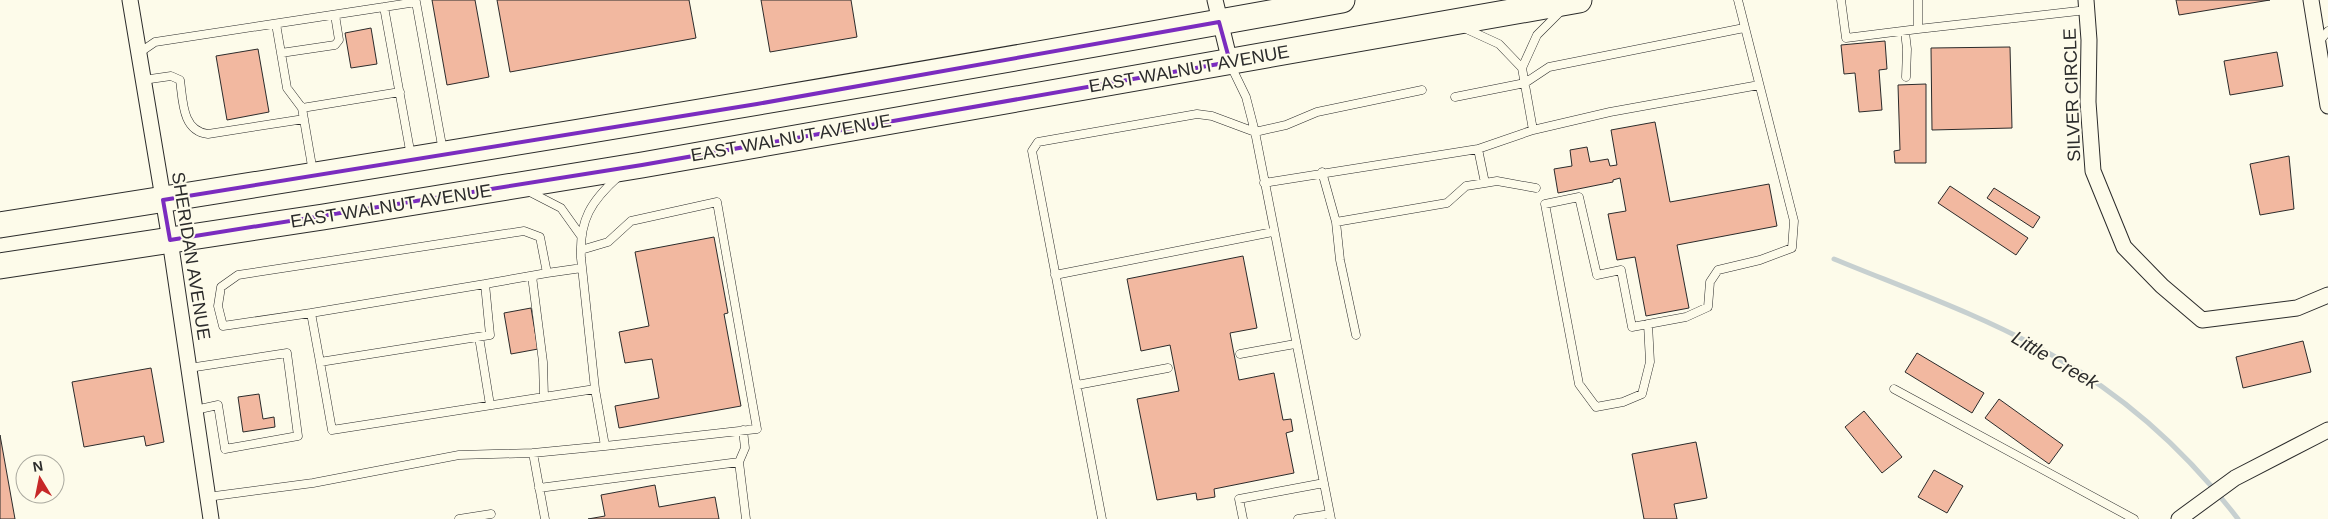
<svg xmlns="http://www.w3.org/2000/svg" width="2328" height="519" font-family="Arial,sans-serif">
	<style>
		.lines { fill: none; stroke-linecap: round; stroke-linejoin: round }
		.stream { stroke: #c7d0d0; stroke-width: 5 }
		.building { fill: #f2b8a0; stroke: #2b2b2b }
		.service-casing { stroke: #2b2b2b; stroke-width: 9 }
		.minor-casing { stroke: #2b2b2b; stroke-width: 17 }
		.primary-casing { stroke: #2b2b2b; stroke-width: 27 }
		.service { stroke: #fdfbea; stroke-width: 8 }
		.minor { stroke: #fdfbea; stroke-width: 15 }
		.primary { stroke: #fdfbea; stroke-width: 25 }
		.marked { fill: none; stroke: #7b2cbf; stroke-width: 4; stroke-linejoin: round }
		.labels { text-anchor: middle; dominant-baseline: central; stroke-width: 4; stroke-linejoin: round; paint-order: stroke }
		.street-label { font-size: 18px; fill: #2b2b2b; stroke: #fdfbea }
		.water-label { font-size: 19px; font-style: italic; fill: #2b2b2b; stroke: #fdfbea }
	</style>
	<rect width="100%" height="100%" fill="#fdfbea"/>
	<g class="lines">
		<path class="stream" d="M 1834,259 C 1907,289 1984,316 2052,355 C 2125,396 2187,452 2238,519"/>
	</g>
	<path class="building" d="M 432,0 L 475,0 L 489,77 L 447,85 Z
		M 497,0 L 689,0 L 696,38 L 510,72 Z
		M 761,0 L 851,0 L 857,37 L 770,52 Z
		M 2176,0 L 2270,0 L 2179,15 Z
		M 371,28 L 377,64 L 351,68 L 345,33 Z
		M 1885,41 L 1887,69 L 1879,70 L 1882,110 L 1859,112 L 1855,73 L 1844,74 L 1841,45 Z
		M 2010,47 L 2012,128 L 1932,130 L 1931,48 Z
		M 258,49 L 269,112 L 227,120 L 216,56 Z
		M 2277,52 L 2283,86 L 2230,95 L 2224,61 Z
		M 1926,84 L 1926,163 L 1895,163 L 1894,151 L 1900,150 L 1898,85 Z
		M 1655,122 L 1670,202 L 1769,184 L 1777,226 L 1677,245 L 1689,308 L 1646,316 L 1635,257 L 1617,260 L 1608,214 L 1626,211 L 1620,178 L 1613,180 L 1613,182 L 1558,193 L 1554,169 L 1572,166 L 1570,150 L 1587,147 L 1590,162 L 1608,159 L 1610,166 L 1617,165 L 1611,130 Z
		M 2289,156 L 2294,209 L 2260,215 L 2250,164 Z
		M 1950,186 L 2028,238 L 2016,255 L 1938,203 Z
		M 1994,188 L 2040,217 L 2033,228 L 1987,198 Z
		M 714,237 L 728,313 L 724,314 L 741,406 L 619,428 L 615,406 L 659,398 L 652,359 L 625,363 L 619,332 L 649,326 L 635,252 Z
		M 1243,256 L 1257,328 L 1230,333 L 1239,380 L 1274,373 L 1283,420 L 1291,419 L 1293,431 L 1286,433 L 1294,473 L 1214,489 L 1215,497 L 1197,500 L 1196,493 L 1157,500 L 1137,399 L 1179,391 L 1170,345 L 1141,351 L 1127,279 Z
		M 531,308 L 538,349 L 511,354 L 504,313 Z
		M 2303,341 L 2311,372 L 2243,388 L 2236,357 Z
		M 1917,353 L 1984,393 L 1972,413 L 1905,372 Z
		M 151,368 L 164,442 L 146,446 L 144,436 L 84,447 L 72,382 Z
		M 259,394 L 263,419 L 274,417 L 275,427 L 243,432 L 238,397 Z
		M 1999,399 L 2063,445 L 2049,464 L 1985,418 Z
		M 1864,411 L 1902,457 L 1882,473 L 1845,427 Z
		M 0,435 L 15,519 L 0,519 Z
		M 1696,442 L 1707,498 L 1674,504 L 1677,519 L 1644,519 L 1632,454 Z
		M 1934,470 L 1963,486 L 1947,513 L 1918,497 Z
		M 655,485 L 659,507 L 715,497 L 719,519 L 588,519 L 605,516 L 601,495 Z"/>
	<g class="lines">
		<g class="service-casing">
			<path id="service" d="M 1841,0 L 1846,38 L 1918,29
				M 1918,0 L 1918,29 L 2087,10
				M 384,7 L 416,2 L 443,151
				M 276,24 L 287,88 L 302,108
				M 1462,27 L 1499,44 L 1522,68 L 1533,130 L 1610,112 L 1759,85
				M 1905,32 L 1907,49 L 1906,77
				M 2318,43 L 2328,31
				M 139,53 L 155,42 L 384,7 L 411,156
				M 281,53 L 335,45 L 339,40 L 335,15
				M 1230,64 L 1246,97 L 1255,132 L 1331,519
				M 1522,68 L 1537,35 L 1563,9
				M 143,80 L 171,76 L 180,80 C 183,101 182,131 208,134 L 304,119
				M 1455,97 L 1525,83 L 1549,67 L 1744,28
				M 1478,149 L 1485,183
				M 313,172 L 302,108 L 400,92
				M 1322,172 L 1336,222 L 1447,203 L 1466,186 L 1485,183 L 1497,181 L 1536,188
				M 1264,183 L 1478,149 L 1533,130
				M 528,191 L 561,208 L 581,236
				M 1336,222 L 1340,260 L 1356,335
				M 581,250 L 608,242 L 631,221 L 717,202 L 757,429 L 605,446 L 595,389 L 581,258 C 579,220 591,201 619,176
				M 547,273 L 485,284 L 490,335 L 320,362 L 311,313 L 223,326 L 218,306 L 221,287 L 238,275 L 524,231 L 540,237 L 547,273 L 582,268
				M 1055,275 L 1273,232
				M 532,276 L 543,362 L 544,397
				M 311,313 L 485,284
				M 1648,324 L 1650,362 L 1642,394 L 1623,402 L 1596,407 L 1579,384 L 1545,204 L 1579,197 L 1597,275 L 1621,270 L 1632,327 L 1686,317 L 1708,307 L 1710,282 L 1718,270 L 1760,260 L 1792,248 L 1794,221 L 1738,0
				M 479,337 L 490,405
				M 1240,354 L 1295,344
				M 320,362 L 332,430 L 595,389
				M 189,368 L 287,353 L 298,436 L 225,449 L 218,405 L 195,410
				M 1077,385 L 1168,368
				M 1894,389 L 2134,519
				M 533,453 L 545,519
				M 739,462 L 745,448 L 743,430
				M 539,488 L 739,462 L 746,519
				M 207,497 L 313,483 L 459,455 L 533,453 L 605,446
				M 459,519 L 491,514
				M 1102,519 L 1032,151 L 1038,142 L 1197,114 L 1212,116 L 1255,132 L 1286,125 L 1317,112 L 1422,90
				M 1243,519 L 1239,499 L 1324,483
				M 1298,519 L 1330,514"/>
		</g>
		<g class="minor-casing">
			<path id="minor" d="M 130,0 L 170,240 L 211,519
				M 1215,0 L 1230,62
				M 2086,0 L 2089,40 L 2088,102 L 2093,171 L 2124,247 L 2162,286 L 2202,320 L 2297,308 L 2328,295
				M 2311,0 L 2328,106
				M 2179,519 L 2235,478 L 2328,430"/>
		</g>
		<g class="primary-casing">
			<path id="primary" d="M 0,225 C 448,155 896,81 1342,0
				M 0,266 L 323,217 L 642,165 L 1579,0"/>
		</g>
		<use href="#service" class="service"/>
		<use href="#minor" class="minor"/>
		<use href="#primary" class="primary"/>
	</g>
	<path class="marked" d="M 1219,22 L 1230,62 L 642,165 L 170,240 L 163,200 L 757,104 Z"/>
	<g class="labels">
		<g class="street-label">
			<text transform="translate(1189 69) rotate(-10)">EAST WALNUT AVENUE</text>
			<text transform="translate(2072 95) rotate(-92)">SILVER CIRCLE</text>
			<text transform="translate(791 138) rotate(-10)">EAST WALNUT AVENUE</text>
			<text transform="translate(391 206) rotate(-9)">EAST WALNUT AVENUE</text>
			<text transform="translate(191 256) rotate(81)">SHERIDAN AVENUE</text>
		</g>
		<g class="water-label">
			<text transform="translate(2055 360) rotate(30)">Little Creek</text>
		</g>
	</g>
	<g transform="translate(40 479) rotate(350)"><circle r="24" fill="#fdfbea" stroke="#a9a89e"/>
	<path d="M0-4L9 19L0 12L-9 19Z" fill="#c62828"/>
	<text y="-8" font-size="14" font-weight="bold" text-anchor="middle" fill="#2b2b2b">N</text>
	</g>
</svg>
